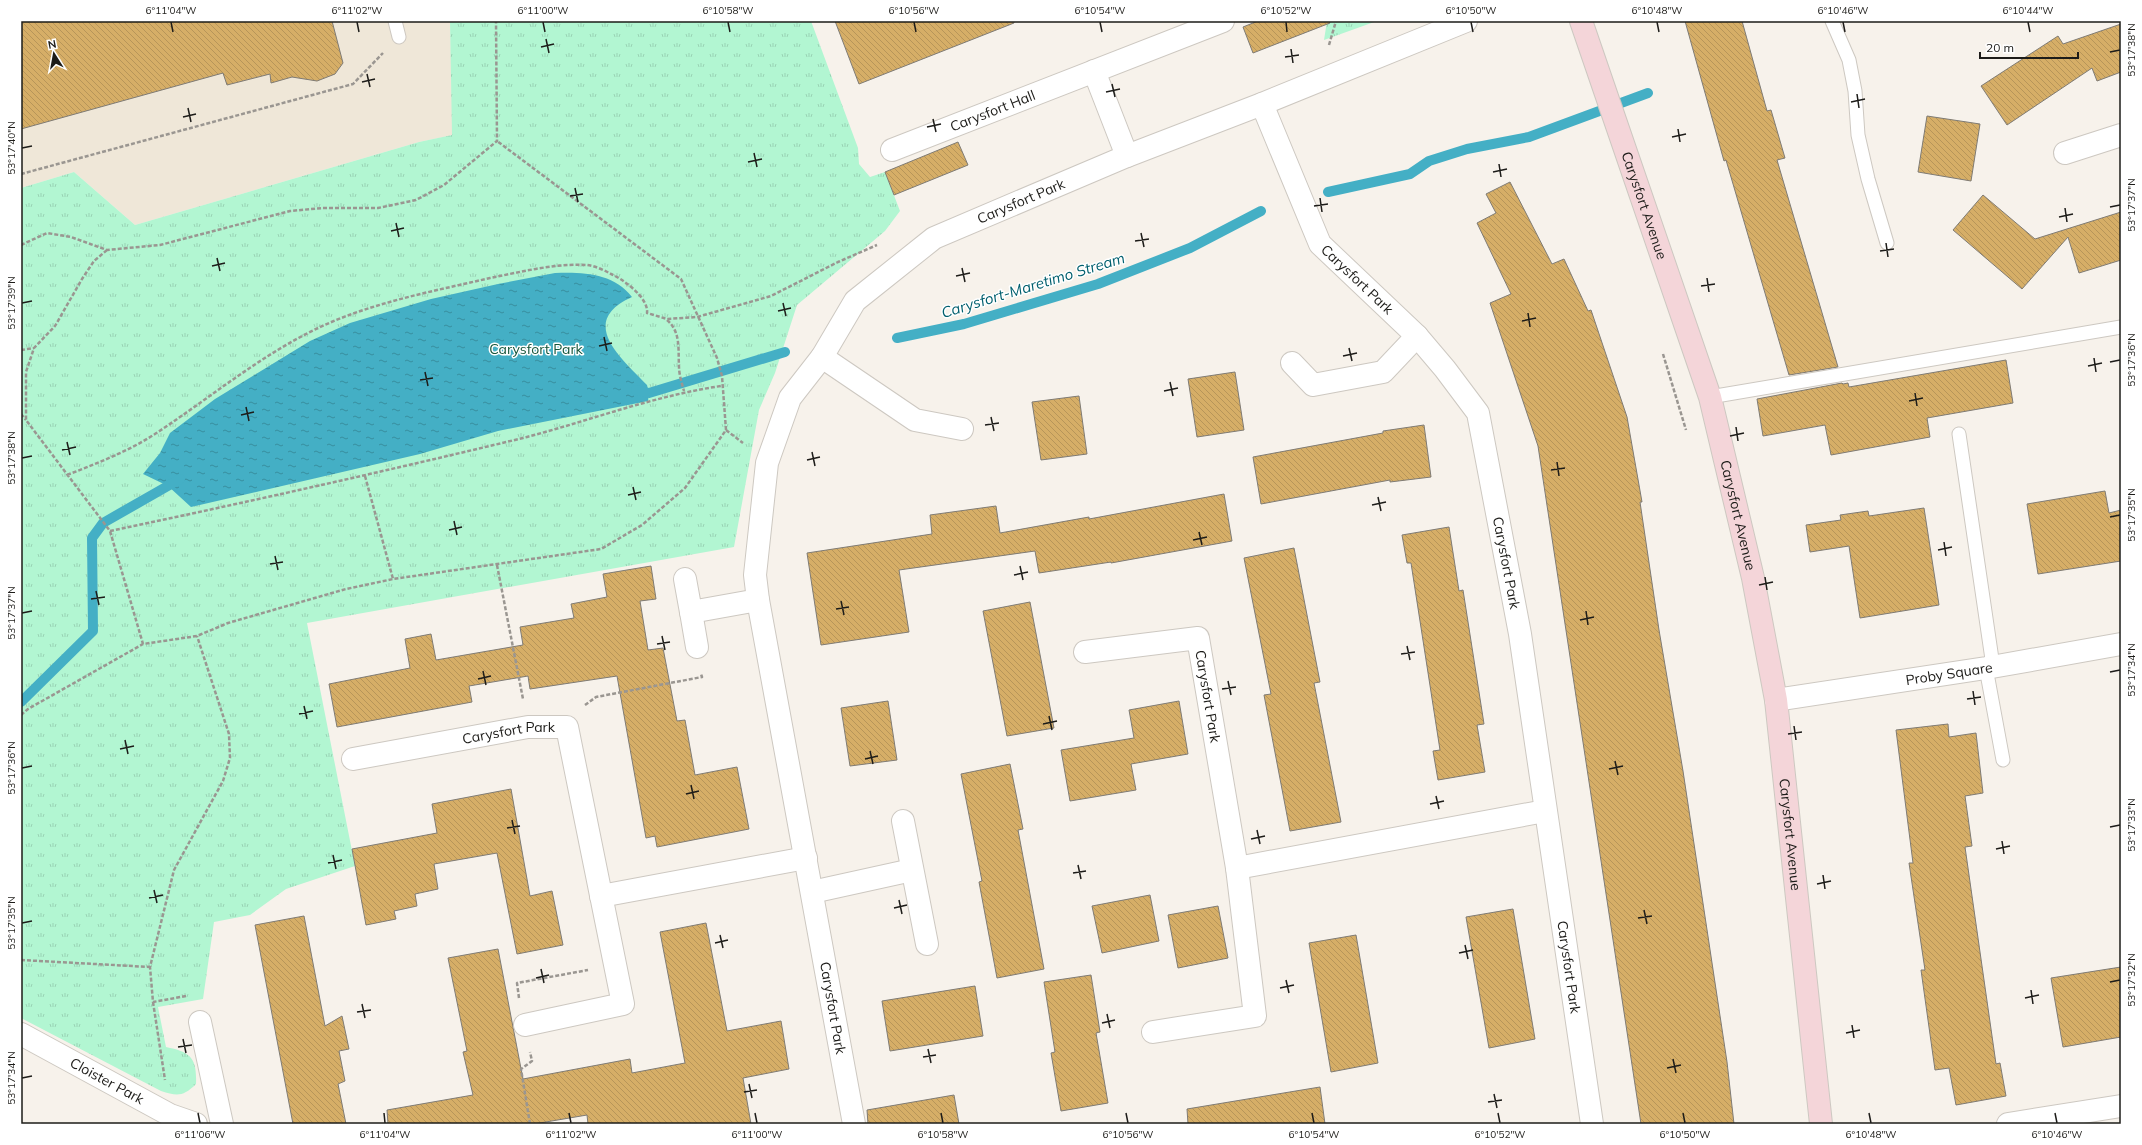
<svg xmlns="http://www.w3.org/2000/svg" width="2142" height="1145" font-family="Mulish,sans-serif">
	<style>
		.built { fill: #efe7d8 }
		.park { fill: url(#park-tufts) }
		.water { fill: url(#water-ripples) }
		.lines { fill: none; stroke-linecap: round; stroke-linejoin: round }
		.stream { stroke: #44afc5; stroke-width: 10 }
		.building { fill: url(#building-back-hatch); stroke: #7f7b74 }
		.service-casing { stroke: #cdc8c1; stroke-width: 15 }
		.minor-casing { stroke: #cdc8c1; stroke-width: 24 }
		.secondary-casing { stroke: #cdc8c1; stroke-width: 24 }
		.path { stroke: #9a9691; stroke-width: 2.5; stroke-dasharray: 4 2; stroke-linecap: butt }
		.service { stroke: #fff; stroke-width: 13 }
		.minor { stroke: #fff; stroke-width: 22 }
		.secondary { stroke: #f4d5d9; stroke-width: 22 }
		.ticks { fill: none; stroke: #1d1c19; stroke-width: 1.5 }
		.labels { text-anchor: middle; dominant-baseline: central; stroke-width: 3; stroke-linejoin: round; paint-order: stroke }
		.street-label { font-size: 14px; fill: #1d1c19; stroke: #fff }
		.park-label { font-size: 14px; fill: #15553a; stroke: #fff }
		.water-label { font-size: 15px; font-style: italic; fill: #005f6e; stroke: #fff }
		.neatline { fill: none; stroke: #1d1c19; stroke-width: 1.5 }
		.ticks-label { font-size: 10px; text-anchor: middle; fill: #1d1c19 }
	</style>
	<defs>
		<pattern id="park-tufts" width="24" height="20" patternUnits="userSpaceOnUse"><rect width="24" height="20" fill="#b2f6d2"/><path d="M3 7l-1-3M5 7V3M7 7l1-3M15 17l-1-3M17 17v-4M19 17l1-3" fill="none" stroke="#99d2b4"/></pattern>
		<pattern id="water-ripples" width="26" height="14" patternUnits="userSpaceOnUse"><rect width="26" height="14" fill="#44afc5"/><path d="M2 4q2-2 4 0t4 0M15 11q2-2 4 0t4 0" fill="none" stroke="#388e9f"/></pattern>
		<pattern id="building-back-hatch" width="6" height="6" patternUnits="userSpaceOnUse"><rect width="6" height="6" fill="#d6ae67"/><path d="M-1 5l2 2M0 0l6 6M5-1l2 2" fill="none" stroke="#b79559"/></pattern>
	</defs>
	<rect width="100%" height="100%" fill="#f7f2eb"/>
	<path class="built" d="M 21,21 L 450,21 L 453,135 L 419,142 L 135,225 L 74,172 L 21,188 Z"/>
	<path class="park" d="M 450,21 L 811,21 L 858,148 L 859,164 L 870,177 L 885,172 L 900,211 L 885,231 L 797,305 L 775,373 L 759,410 L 734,547 L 307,623 L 355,866 L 286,889 L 250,915 L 214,922 L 203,999 L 158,1007 L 166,1047 C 191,1052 197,1058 196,1084 C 183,1097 177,1096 161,1091 L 21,1018 L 21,188 L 74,172 L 135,225 L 419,142 L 452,135 Z
		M 1327,21 L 1377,21 L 1324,40 Z"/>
	<path class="water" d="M 555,273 C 584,272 613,273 632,297 C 577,322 621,358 647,385 L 649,393 L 648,401 L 498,431 L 420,454 L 191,507 L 168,486 L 143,474 L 160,453 L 170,433 L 215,399 L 310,341 L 350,323 L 431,299 L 498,284 Z"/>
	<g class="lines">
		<path class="stream" d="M 1328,192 L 1410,174 L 1429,161 L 1467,149 L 1529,137 L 1648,93
			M 897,338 L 964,324 L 1098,284 L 1190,248 L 1261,211
			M 636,390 L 649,393 L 785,352
			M 21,702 L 93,631 L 92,538 L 103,523 L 180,479"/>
	</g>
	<path class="building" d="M 21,21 L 332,21 L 343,63 L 335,74 L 317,81 L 292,77 L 271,83 L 270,74 L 227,85 L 223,73 L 21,129 Z
		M 835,21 L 1014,21 L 1014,23 L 859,84 Z
		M 1258,21 L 1329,21 L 1330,23 L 1253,53 L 1243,27 Z
		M 1685,21 L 1742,21 L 1767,111 L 1771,110 L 1785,158 L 1777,160 L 1838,367 L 1789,375 L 1726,160 L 1724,161 Z
		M 2121,24 L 2121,72 L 2097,81 L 2092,68 L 2007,125 L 1981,86 L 2058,36 L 2063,44 Z
		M 1927,116 L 1980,124 L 1971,181 L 1918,172 Z
		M 958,142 L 968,165 L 894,195 L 885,172 Z
		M 1510,182 L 1552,264 L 1564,259 L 1588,311 L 1591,310 L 1627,417 L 1642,502 L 1640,502 L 1659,630 L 1683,771 L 1727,1062 L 1734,1124 L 1641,1124 L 1538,446 L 1490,303 L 1511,294 L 1477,223 L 1496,213 L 1486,194 Z
		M 1983,195 L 2035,239 L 2121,212 L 2121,260 L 2079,273 L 2068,237 L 2022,289 L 1953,230 Z
		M 2006,360 L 2013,403 L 1927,418 L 1930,437 L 1831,455 L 1825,425 L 1763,436 L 1757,399 L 1842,383 L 1843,384 L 1848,383 L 1849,387 Z
		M 1235,372 L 1244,430 L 1197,437 L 1188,379 Z
		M 1079,396 L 1087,454 L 1041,460 L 1032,402 Z
		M 1424,425 L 1431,477 L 1390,482 L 1390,480 L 1261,504 L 1253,457 L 1383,433 L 1383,431 Z
		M 2105,491 L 2109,513 L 2121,510 L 2121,561 L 2038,574 L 2027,504 Z
		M 1224,494 L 1232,541 L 1111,563 L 1111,562 L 1039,573 L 1035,551 L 899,570 L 909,632 L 821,645 L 807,553 L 932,534 L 930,515 L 996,506 L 1000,533 L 1089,517 L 1089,519 Z
		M 1924,508 L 1939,605 L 1860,618 L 1849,546 L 1810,552 L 1806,525 L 1841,520 L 1840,515 L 1868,511 L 1869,516 Z
		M 1449,527 L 1459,591 L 1463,590 L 1484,724 L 1477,725 L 1485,772 L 1438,780 L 1433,751 L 1440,750 L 1411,563 L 1407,563 L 1402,535 Z
		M 1294,548 L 1320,682 L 1314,683 L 1341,822 L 1290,831 L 1264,695 L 1271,694 L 1244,558 Z
		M 651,566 L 656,599 L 640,601 L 648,650 L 663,648 L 677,721 L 685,720 L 695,775 L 737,767 L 749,829 L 657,847 L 655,836 L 646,838 L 617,676 L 530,689 L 528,676 L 469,686 L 472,702 L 337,727 L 329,684 L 410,668 L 405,639 L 431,634 L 436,660 L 523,645 L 520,627 L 574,618 L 571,604 L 607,597 L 603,574 Z
		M 1030,602 L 1054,728 L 1007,736 L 983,611 Z
		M 888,701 L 897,760 L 850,766 L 841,708 Z
		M 1179,701 L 1188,754 L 1131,764 L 1136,790 L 1070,801 L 1061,750 L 1134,738 L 1129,710 Z
		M 1948,724 L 1949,737 L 1976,733 L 1983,793 L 1965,796 L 1972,846 L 1965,847 L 1996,1064 L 2000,1063 L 2006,1096 L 1956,1105 L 1949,1068 L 1935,1070 L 1921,970 L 1925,970 L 1909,863 L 1913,863 L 1896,730 Z
		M 1010,764 L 1023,829 L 1018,830 L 1044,969 L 997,978 L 979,882 L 982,881 L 961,774 Z
		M 511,789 L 530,896 L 552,891 L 563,945 L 517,954 L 497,853 L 434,864 L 438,889 L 415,894 L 417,906 L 394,911 L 396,919 L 366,925 L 352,849 L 437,833 L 432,804 Z
		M 1150,895 L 1159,941 L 1102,953 L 1092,906 Z
		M 1218,906 L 1228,958 L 1178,968 L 1168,915 Z
		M 1513,909 L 1535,1039 L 1489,1048 L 1466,917 Z
		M 304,916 L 325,1026 L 342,1016 L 349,1049 L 339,1051 L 345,1081 L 338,1084 L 346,1124 L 293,1124 L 255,925 Z
		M 706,923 L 727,1031 L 781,1021 L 789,1069 L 743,1078 L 751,1124 L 588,1124 L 587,1115 L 534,1124 L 388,1124 L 387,1110 L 473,1095 L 463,1052 L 467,1051 L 448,958 L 498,949 L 523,1079 L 630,1059 L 632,1073 L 685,1063 L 660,932 Z
		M 1356,935 L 1378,1063 L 1331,1072 L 1309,943 Z
		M 2121,967 L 2121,1037 L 2063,1047 L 2051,978 Z
		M 1091,975 L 1100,1032 L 1096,1033 L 1108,1103 L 1061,1111 L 1051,1053 L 1055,1052 L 1044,982 Z
		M 975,986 L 983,1036 L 890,1051 L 882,1001 Z
		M 1320,1087 L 1325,1124 L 1188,1124 L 1187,1109 Z
		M 954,1095 L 959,1124 L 868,1124 L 867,1110 Z"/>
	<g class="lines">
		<g class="service-casing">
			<path id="service" d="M 395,21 L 399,37
				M 1832,21 L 1849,60 L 1855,91 L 1858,135 L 1868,179 L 1887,243
				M 1710,397 L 2121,327
				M 1959,434 L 1993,666
				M 1986,668 L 2003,760"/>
		</g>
		<g class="minor-casing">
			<g id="minor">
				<path d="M 1094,71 L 1127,156"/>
				<path id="s1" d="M 1262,104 L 1320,244 L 1417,336"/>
				<path id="s2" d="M 892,150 L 1223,21"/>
				<path d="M 2065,153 L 2121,135"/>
				<path d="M 822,357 L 915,420 L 962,429"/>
				<path id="s3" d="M 1292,363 L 1313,385 L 1383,372 L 1417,336 L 1445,369 L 1478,413 L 1520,634 L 1592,1124"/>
				<path d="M 685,579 L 691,612 L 758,600"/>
				<path d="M 691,612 L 697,647"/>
				<path id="s4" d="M 1085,652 L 1198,638 L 1237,868 L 1255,1016 L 1153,1032"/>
				<path id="s5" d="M 1776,700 L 1986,668 L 2121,644"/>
				<path id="s6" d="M 353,759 L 528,727 L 567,727 L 623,1004 L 525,1025"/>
				<path d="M 903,821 L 927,944"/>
				<path d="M 1237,868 L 1545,811"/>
				<path d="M 812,892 L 912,870"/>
				<path d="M 601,896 L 806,858"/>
				<path d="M 200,1022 L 222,1124"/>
				<path id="s7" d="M 21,1034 L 170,1115 L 196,1124"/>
				<path id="s8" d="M 854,1124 L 758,600 L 755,575 L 767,463 L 790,398 L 822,357 L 855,301 L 934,238 L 1127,156 L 1262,104 L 1466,21"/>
				<path d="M 2008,1124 L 2121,1106"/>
			</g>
		</g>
		<g class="secondary-casing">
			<g id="secondary">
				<path id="s9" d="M 1581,21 L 1710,397 L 1753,578 L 1776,700 L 1821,1124"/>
			</g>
		</g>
		<path class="path" d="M 1329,45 L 1336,21
			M 21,174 L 353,84 L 383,53
			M 21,245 L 47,233 L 71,237 L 107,250 L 160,245 L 290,211 L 323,208 L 378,208 L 416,200 L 444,185 L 497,141 L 496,21
			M 107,250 L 94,261 L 82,279 L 55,326 L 34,348 L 26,372 L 26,420 L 110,531 L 143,644 L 197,636 L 228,623 L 346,589 L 393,579 L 601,549 L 642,525 L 685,488 L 726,430 L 722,376 L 717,358 L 681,279 L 497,141
			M 667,320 C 681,332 678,349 679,367 C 679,374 682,384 684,391
			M 21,350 L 34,348
			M 1663,354 L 1686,430
			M 21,414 L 26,420
			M 726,430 L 743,443
			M 67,475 C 100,462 132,450 161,430 C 212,396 259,357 314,330 C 369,303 430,292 490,278 C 521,272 555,263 587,265 C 595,266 604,270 611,274 C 623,279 649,298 647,313 L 667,319 L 697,317 L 771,296 L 838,262 L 877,245
			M 365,476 L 393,579
			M 110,531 C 248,502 386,471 523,438 C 589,421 653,396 721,386
			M 497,565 L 523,699
			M 585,705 L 596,697 L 702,677 L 701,674
			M 21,715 L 28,709 L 143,644
			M 21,960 L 150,967
			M 186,996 L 153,1002 L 150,967 L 174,870 L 223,781 L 230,758 L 229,734 L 197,636
			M 519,998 L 517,983 L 588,970
			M 153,1002 L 165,1080
			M 530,1124 L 521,1069 L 532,1061 L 530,1052"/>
		<use href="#service" class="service"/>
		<use href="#minor" class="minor"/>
		<use href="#secondary" class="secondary"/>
	</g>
	<path class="ticks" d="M 171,22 L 173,32M 357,22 L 359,32M 543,22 L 545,32M 728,22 L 730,32M 914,22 L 916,32M 1100,22 L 1102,32M 1286,22 L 1287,32M 1471,22 L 1473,32M 1657,22 L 1659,32M 1843,22 L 1845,32M 2028,22 L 2030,32M 546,39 L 549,53M 541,47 L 554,44M 1291,49 L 1293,63M 2110,52 L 2120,50M 1285,57 L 1299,55M 367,74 L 370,87M 362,82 L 375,79M 1112,84 L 1115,97M 1106,92 L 1120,89M 1857,94 L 1859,108M 1851,102 L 1865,99M 188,108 L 191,122M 183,117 L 196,114M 933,119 L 936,132M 927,127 L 941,124M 1678,129 L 1680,142M 1672,137 L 1686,134M 22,148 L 32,146M 754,153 L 757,167M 748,162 L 762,159M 1499,164 L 1501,177M 1493,172 L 1507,169M 575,188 L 578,202M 570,196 L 583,194M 1320,198 L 1322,212M 1314,206 L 1328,204M 2110,207 L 2120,205M 2065,208 L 2067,222M 2059,217 L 2073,214M 396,223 L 399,237M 391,231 L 404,228M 1141,233 L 1144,247M 1135,241 L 1149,239M 1886,243 L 1888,257M 1880,251 L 1894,249M 217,258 L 220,271M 212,266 L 225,263M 962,268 L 965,282M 956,276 L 970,273M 1707,278 L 1709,292M 1701,286 L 1715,284M 22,303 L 32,301M 783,303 L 786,316M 778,311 L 791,308M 1528,313 L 1530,327M 1522,321 L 1536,318M 604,337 L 607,351M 599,346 L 612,343M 1349,348 L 1352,361M 1343,356 L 1357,353M 2094,358 L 2096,372M 2110,362 L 2120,360M 2088,366 L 2102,363M 425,372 L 428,386M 420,380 L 433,378M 1170,382 L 1173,396M 1164,391 L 1178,388M 1915,393 L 1917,406M 1909,401 L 1923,398M 246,407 L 249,421M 241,415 L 254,412M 991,417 L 994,431M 985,425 L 999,423M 1736,427 L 1738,441M 1730,436 L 1744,433M 67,442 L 70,455M 62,450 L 76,447M 812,452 L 815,466M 22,458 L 32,456M 807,460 L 820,457M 1557,462 L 1559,476M 1551,470 L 1565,468M 633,487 L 636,500M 628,495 L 641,492M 1378,497 L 1381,511M 1372,505 L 1386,502M 2110,517 L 2120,515M 454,521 L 457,535M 449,530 L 462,527M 1199,532 L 1202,545M 1193,540 L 1207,537M 1944,542 L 1946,556M 1938,550 L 1952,547M 275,556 L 278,570M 270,564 L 283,562M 1020,566 L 1023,580M 1014,575 L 1028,572M 1765,577 L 1767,590M 1759,585 L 1773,582M 96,591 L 99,605M 91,599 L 105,597M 841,601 L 844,615M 836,609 L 849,607M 1586,611 L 1588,625M 22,613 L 32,611M 1580,620 L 1594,617M 662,636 L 665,650M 657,644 L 670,642M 1407,646 L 1410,660M 1401,654 L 1415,652M 483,671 L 486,685M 2110,672 L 2120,670M 478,679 L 491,676M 1228,681 L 1231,695M 1222,689 L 1236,687M 1973,691 L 1975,705M 1967,699 L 1981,697M 304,706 L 307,719M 299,714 L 313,711M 1049,716 L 1052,730M 1043,724 L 1057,721M 1794,726 L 1796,740M 1788,734 L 1802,732M 125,740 L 128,754M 120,749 L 134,746M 870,751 L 873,764M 865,759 L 878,756M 1615,761 L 1618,775M 22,768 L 32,766M 1609,769 L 1623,766M 691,785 L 694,799M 686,794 L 699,791M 1436,796 L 1439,809M 1430,804 L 1444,801M 512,820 L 515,834M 2110,827 L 2120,825M 507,828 L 520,826M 1257,830 L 1260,844M 1251,839 L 1265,836M 2002,841 L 2004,854M 1996,849 L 2010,846M 333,855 L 336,869M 328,863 L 342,860M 1078,865 L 1081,879M 1073,873 L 1086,871M 1823,875 L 1825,889M 1817,884 L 1831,881M 154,890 L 157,903M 149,898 L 163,895M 899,900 L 902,914M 894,908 L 907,905M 1644,910 L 1647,924M 1638,918 L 1652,916M 22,923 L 32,921M 720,935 L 723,948M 715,943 L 728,940M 1465,945 L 1468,959M 1459,953 L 1473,950M 541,969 L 544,983M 536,978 L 549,975M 1286,980 L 1289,993M 2110,982 L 2120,980M 1280,988 L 1294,985M 2031,990 L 2033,1004M 2025,998 L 2039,995M 362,1004 L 365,1018M 357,1012 L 371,1010M 1107,1014 L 1110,1028M 1102,1023 L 1115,1020M 1852,1025 L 1854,1038M 1846,1033 L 1860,1030M 183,1039 L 186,1053M 178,1047 L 192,1045M 928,1049 L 931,1063M 923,1057 L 936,1055M 1673,1059 L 1676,1073M 1667,1068 L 1681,1065M 22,1078 L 32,1076M 749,1084 L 752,1098M 744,1092 L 757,1090M 1494,1094 L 1497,1108M 1488,1102 L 1502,1100M 198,1113 L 200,1123M 384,1113 L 385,1123M 569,1113 L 571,1123M 755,1113 L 757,1123M 941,1113 L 943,1123M 1126,1113 L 1128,1123M 1312,1113 L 1314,1123M 1498,1113 L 1500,1123M 1683,1113 L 1685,1123M 1869,1113 L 1871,1123M 2055,1113 L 2057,1123"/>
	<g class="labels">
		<g class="street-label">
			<text stroke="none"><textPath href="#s2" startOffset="108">Carysfort Hall</textPath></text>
			<text stroke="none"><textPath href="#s8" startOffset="1052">Carysfort Park</textPath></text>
			<text stroke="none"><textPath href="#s9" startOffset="195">Carysfort Avenue</textPath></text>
			<text stroke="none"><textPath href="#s1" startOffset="203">Carysfort Park</textPath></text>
			<text stroke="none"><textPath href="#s9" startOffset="519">Carysfort Avenue</textPath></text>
			<text stroke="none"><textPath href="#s3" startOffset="402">Carysfort Park</textPath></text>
			<text stroke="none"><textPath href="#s5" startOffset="175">Proby Square</textPath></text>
			<text stroke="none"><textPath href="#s4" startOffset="173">Carysfort Park</textPath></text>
			<text stroke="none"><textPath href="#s6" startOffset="158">Carysfort Park</textPath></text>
			<text stroke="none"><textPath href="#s9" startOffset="843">Carysfort Avenue</textPath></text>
			<text stroke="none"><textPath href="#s3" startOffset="811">Carysfort Park</textPath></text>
			<text transform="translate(833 1008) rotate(80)">Carysfort Park</text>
			<text stroke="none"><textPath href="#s7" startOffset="98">Cloister Park</textPath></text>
		</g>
		<g class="park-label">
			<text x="536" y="349">Carysfort Park</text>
		</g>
		<g class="water-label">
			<text transform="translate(1033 285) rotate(-17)">Carysfort-Maretimo Stream</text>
		</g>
	</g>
	<rect width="2142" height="1145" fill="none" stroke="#ffffff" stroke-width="44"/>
	<g transform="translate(54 54) rotate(349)" stroke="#ffffff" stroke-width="3" paint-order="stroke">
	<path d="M0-3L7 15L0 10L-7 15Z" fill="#1d1c19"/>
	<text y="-6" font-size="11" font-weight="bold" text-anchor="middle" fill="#1d1c19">N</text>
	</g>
	<path d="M1980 52v6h98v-6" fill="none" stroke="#1d1c19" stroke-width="2"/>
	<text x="1986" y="52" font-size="12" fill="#1d1c19" stroke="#ffffff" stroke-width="3" paint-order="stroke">20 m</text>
	<rect x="22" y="22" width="2098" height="1101" class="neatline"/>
	<g class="ticks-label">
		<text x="171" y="14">6°11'04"W</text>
		<text x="357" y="14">6°11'02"W</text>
		<text x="543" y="14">6°11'00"W</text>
		<text x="728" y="14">6°10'58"W</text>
		<text x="914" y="14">6°10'56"W</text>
		<text x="1100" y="14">6°10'54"W</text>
		<text x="1286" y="14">6°10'52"W</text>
		<text x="1471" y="14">6°10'50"W</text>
		<text x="1657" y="14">6°10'48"W</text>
		<text x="1843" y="14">6°10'46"W</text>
		<text x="2028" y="14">6°10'44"W</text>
		<text transform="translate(2131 50) rotate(-90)" y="4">53°17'38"N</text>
		<text transform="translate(11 148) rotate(-90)" y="4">53°17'40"N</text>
		<text transform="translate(2131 205) rotate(-90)" y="4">53°17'37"N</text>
		<text transform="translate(11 303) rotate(-90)" y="4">53°17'39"N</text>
		<text transform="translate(2131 360) rotate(-90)" y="4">53°17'36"N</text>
		<text transform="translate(11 458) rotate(-90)" y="4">53°17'38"N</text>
		<text transform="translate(2131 515) rotate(-90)" y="4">53°17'35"N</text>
		<text transform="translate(11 613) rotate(-90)" y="4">53°17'37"N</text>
		<text transform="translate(2131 670) rotate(-90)" y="4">53°17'34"N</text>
		<text transform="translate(11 768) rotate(-90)" y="4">53°17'36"N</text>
		<text transform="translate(2131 825) rotate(-90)" y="4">53°17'33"N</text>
		<text transform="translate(11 923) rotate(-90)" y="4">53°17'35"N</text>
		<text transform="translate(2131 980) rotate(-90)" y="4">53°17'32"N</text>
		<text transform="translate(11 1078) rotate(-90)" y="4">53°17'34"N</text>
		<text x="200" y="1138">6°11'06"W</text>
		<text x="385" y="1138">6°11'04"W</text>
		<text x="571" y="1138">6°11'02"W</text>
		<text x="757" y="1138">6°11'00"W</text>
		<text x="943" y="1138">6°10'58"W</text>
		<text x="1128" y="1138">6°10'56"W</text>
		<text x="1314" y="1138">6°10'54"W</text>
		<text x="1500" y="1138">6°10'52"W</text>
		<text x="1685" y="1138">6°10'50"W</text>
		<text x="1871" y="1138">6°10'48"W</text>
		<text x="2057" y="1138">6°10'46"W</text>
	</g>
</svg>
